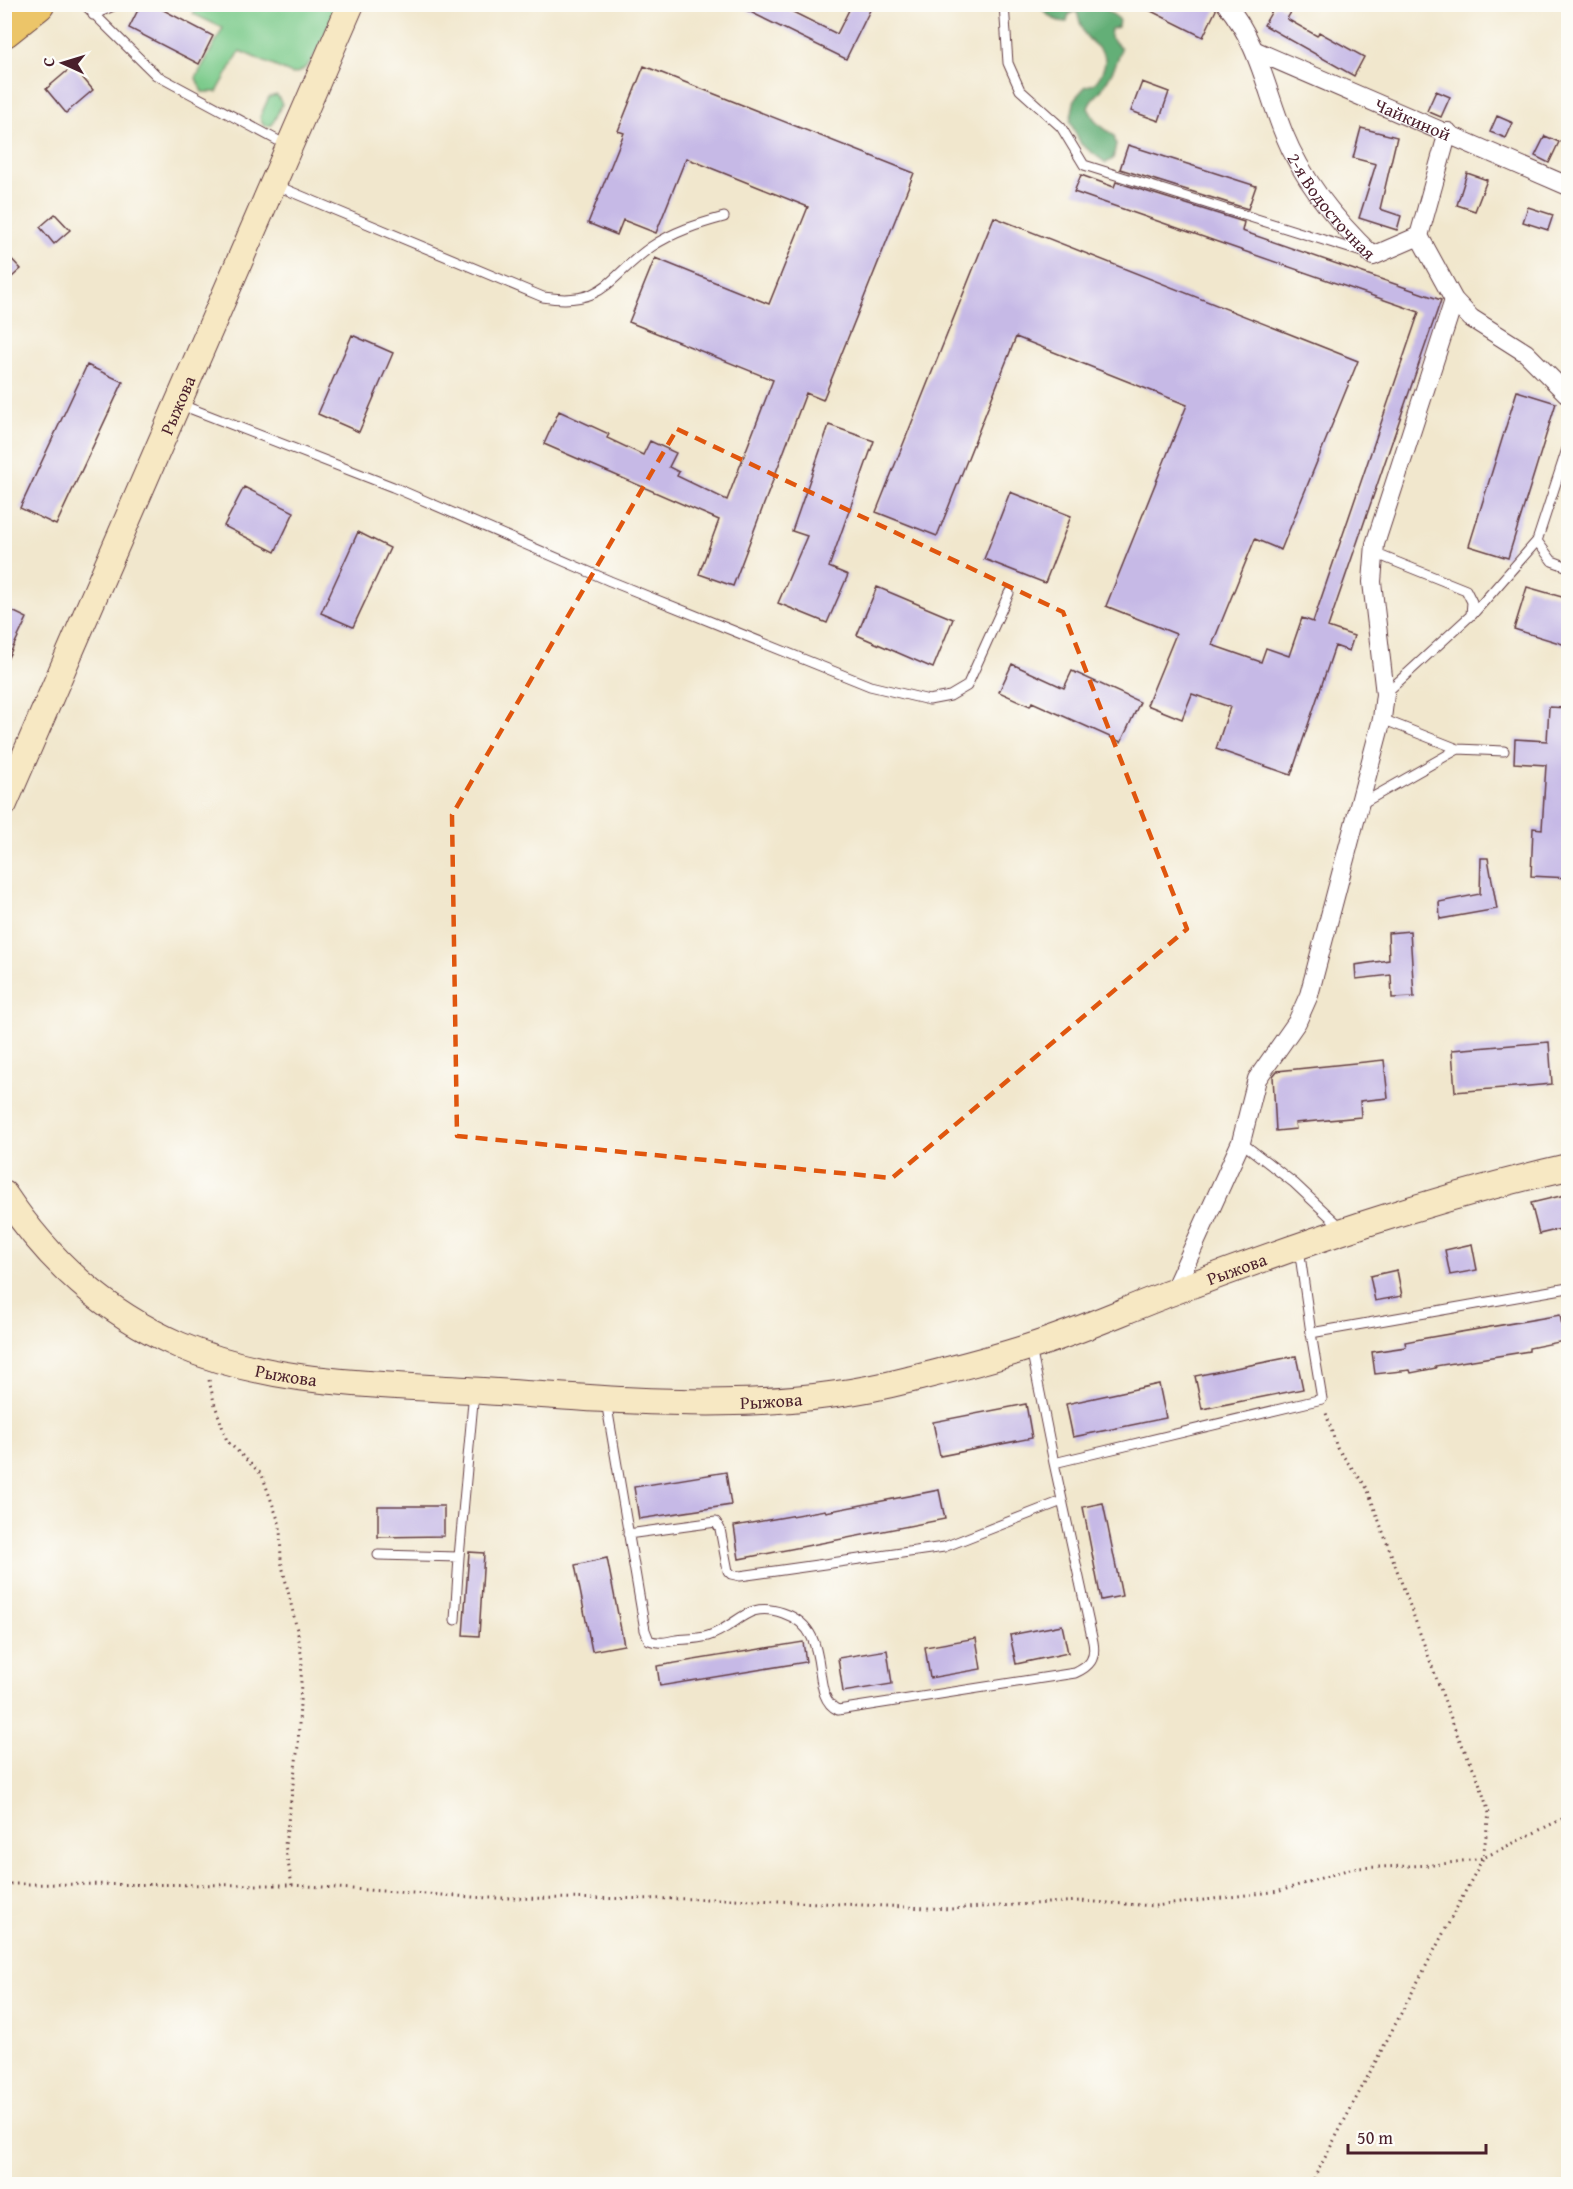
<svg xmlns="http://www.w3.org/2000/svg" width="1573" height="2189" font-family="'Gentium Book Plus',serif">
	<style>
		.green { fill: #7bcb8b; stroke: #62755b; stroke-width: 1.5 }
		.forest { fill: #64af77; stroke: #576751; stroke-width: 1.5 }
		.building { fill: #c6b9e6 }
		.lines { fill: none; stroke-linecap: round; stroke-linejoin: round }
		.lane-casing { stroke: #633d43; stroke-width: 11 }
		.street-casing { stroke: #633d43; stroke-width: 20 }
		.secondary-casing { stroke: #633d43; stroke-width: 28 }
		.highway-casing { stroke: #633d43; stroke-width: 35 }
		.path { stroke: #633d43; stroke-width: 3; stroke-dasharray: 1.5 4.5; stroke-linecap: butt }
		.lane { stroke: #fff; stroke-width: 9 }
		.street { stroke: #fff; stroke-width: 18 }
		.secondary { stroke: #f7e8c3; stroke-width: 26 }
		.highway { stroke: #ecc569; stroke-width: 33 }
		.marked { fill: none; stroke: #e0560e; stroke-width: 4.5; stroke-dasharray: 12 8; stroke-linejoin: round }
		.labels { text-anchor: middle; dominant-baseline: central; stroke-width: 4.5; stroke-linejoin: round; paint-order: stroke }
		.street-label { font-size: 18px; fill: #4a1f2b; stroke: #fdfcf7 }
	</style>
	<rect width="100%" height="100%" fill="#fdfcf7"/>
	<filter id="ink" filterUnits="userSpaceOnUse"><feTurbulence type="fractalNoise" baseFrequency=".0167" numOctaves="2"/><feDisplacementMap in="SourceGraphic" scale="12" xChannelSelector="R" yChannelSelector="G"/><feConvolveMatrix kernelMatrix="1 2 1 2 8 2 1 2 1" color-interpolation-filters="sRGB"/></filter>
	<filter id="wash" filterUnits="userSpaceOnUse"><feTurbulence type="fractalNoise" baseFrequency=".008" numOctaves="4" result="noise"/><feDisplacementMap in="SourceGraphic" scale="24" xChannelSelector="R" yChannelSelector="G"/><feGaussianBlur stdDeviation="1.35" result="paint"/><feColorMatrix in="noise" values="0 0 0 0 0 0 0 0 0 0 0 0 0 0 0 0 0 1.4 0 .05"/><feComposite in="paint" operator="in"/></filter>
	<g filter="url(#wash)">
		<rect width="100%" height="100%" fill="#f1e7cd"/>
		<path class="green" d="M 197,5 L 197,4 L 336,5 C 328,24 315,73 292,74 L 240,51 L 217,92 L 202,92 L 196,78 L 223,28 L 193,14 Z
			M 277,95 L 282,104 L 272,125 L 264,126 L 260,117 L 269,97 Z"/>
		<path class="forest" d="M 1040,5 L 1100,5 L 1119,19 L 1118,27 L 1111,29 L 1110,37 L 1121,48 C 1119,60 1109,78 1102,89 C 1097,97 1091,98 1088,108 L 1096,122 L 1114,136 L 1116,144 L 1113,159 L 1106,163 L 1081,144 L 1070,122 L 1075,98 L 1086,86 C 1093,85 1096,83 1100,76 C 1114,50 1096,51 1084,33 C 1080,26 1080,18 1076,11 L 1069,14 L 1067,22 C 1055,22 1046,15 1040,5 Z"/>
		<g id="blocks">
			<path class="building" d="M 141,4 L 152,4 L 213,36 L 199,64 L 129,28 Z
				M 734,4 L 777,4 L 837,34 L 852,4 L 873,4 L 846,59 Z
				M 1137,4 L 1215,4 L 1216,10 L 1203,37 Z
				M 1276,4 L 1291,12 L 1287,19 L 1317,36 L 1319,32 L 1364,57 L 1354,76 L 1264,25 Z
				M 73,66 L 93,90 L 66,113 L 46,89 Z
				M 644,66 L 914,173 L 823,400 L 806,393 L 733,586 L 699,574 L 719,520 L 544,444 L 559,411 L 609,434 L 607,438 L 643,455 L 650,441 L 676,453 L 669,467 L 679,472 L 677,476 L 727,500 L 773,380 L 629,322 L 655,258 L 769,304 L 808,207 L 686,158 L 656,233 L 623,220 L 617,235 L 588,223 L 624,133 L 618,131 Z
				M 1142,82 L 1169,92 L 1159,121 L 1131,111 Z
				M 1436,91 L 1450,97 L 1441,117 L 1427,111 Z
				M 1497,116 L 1513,123 L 1506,138 L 1490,132 Z
				M 1361,128 L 1397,137 L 1380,209 L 1401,216 L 1397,230 L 1359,218 L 1376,164 L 1353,158 Z
				M 1545,136 L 1559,142 L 1549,163 L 1535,156 Z
				M 1128,145 L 1256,186 L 1248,209 L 1120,169 Z
				M 1467,173 L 1487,180 L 1475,211 L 1457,205 Z
				M 1081,175 L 1114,187 L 1116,182 L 1244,222 L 1242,231 L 1441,300 L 1328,627 L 1354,636 L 1349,651 L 1335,646 L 1291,775 L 1216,749 L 1230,707 L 1192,694 L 1182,719 L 1147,705 L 1176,634 L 1106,606 L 1187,405 L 1016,337 L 937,536 L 876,512 L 994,217 L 1358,361 L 1281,550 L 1255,539 L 1212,645 L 1261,662 L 1266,648 L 1289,656 L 1302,618 L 1313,622 L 1419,312 L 1074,192 Z
				M 1528,207 L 1553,215 L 1548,230 L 1523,222 Z
				M 55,214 L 70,230 L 54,244 L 40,227 Z
				M 4,251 L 21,269 L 4,284 Z
				M 352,335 L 393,353 L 359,432 L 318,414 Z
				M 87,365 L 123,382 L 56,525 L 20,508 Z
				M 1517,391 L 1556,403 L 1508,558 L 1469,546 Z
				M 829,425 L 874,441 L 829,567 L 848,575 L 827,623 L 778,603 L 807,536 L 792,531 Z
				M 244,487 L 294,512 L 275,552 L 224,526 Z
				M 1010,492 L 1071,516 L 1045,583 L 984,559 Z
				M 358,532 L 390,548 L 353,627 L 321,613 Z
				M 877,587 L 953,619 L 933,668 L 857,635 Z
				M 1527,587 L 1569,599 L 1569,646 L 1514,629 Z
				M 4,607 L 27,618 L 4,666 Z
				M 1012,664 L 1064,688 L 1072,671 L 1140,702 L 1121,742 L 1032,702 L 1030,706 L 999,692 Z
				M 1549,707 L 1569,708 L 1569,878 L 1531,876 L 1533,828 L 1542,829 L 1546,765 L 1514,763 L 1515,739 L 1547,741 Z
				M 1481,858 L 1488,858 L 1497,909 L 1440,919 L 1439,902 L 1480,894 Z
				M 1410,931 L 1414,997 L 1392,998 L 1391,975 L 1356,979 L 1355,965 L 1389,960 L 1388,933 Z
				M 1549,1042 L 1552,1084 L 1455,1092 L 1452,1050 Z
				M 1384,1060 L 1388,1098 L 1360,1101 L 1361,1117 L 1295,1123 L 1296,1129 L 1276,1131 L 1273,1076 L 1277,1071 Z
				M 1569,1194 L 1569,1227 L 1539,1234 L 1531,1203 Z
				M 1472,1244 L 1477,1270 L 1450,1275 L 1445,1250 Z
				M 1397,1270 L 1402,1296 L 1375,1301 L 1370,1276 Z
				M 1560,1315 L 1562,1325 L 1569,1324 L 1569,1340 L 1529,1348 L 1529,1351 L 1435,1366 L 1436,1368 L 1411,1373 L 1410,1370 L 1375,1374 L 1372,1352 L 1406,1347 L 1405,1342 L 1426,1338 Z
				M 1296,1356 L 1303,1389 L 1202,1409 L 1195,1376 Z
				M 1159,1384 L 1166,1418 L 1073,1437 L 1066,1404 Z
				M 1026,1404 L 1032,1438 L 940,1456 L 933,1422 Z
				M 726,1472 L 731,1505 L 639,1519 L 634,1487 Z
				M 939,1490 L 945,1519 L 739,1559 L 734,1526 L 825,1510 L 826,1512 Z
				M 1103,1503 L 1122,1596 L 1101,1600 L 1083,1507 Z
				M 378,1506 L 444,1506 L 444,1536 L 378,1537 Z
				M 469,1552 L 484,1553 L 479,1636 L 463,1635 Z
				M 607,1558 L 624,1645 L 592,1651 L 575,1565 Z
				M 1062,1625 L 1068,1653 L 1016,1664 L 1010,1635 Z
				M 976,1638 L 981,1669 L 930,1678 L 925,1647 Z
				M 803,1642 L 806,1662 L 660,1686 L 657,1666 Z
				M 887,1650 L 892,1684 L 843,1692 L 838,1658 Z"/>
		</g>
	</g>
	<g filter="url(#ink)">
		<use href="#blocks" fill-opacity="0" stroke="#633d43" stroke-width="1.5"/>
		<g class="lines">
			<g class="lane-casing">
				<path id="lane" d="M 84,4 L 156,75 L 288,146
					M 1004,4 L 1008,63 L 1020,90 L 1061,127 L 1084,165 L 1365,253
					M 93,15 L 118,4
					M 275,185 L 543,297 C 605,307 608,277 651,247 C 673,232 698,224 724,217
					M 179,404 L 393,487 L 610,581 L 870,686 L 929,700 L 950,696 L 967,686 L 1009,593
					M 1537,541 L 1552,561 L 1568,567
					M 1374,553 L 1466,590 L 1472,602 L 1471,615 L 1385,694
					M 1472,615 L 1537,541 L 1568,446
					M 1382,719 L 1458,749 L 1504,751
					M 1361,804 L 1458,749
					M 1241,1142 L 1294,1183 L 1343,1229
					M 1299,1248 L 1311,1333
					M 1031,1348 L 1054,1463 L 1322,1399 L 1311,1333 L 1568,1288
					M 606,1401 L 645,1630 L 649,1640 C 658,1644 667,1642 676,1640 C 686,1639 698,1639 708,1636 C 739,1626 746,1600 783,1613 C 837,1631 806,1695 838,1710 L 1075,1673 C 1090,1666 1096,1659 1093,1642 L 1054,1463
					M 628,1534 L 716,1522 L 720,1529 L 728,1571 L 731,1574 L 740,1576 L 944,1547 L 1062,1501
					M 378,1555 L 459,1557 L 474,1391
					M 455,1620 L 459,1557"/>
			</g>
			<g class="street-casing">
				<g id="street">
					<path id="s1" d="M 1226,4 C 1258,42 1266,90 1284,134 C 1303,181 1337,222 1373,256 L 1419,236 L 1454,300 L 1471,318 L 1526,353 L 1568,395"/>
					<path id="s2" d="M 1256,51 L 1568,186"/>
					<path d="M 1419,236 L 1448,132"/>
					<path d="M 1173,1292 L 1241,1142 L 1257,1079 L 1297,1022 L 1309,995 L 1382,719 L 1385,694 L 1372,582 L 1375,544 L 1454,300"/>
				</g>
			</g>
			<g class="secondary-casing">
				<g id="secondary">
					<path id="s3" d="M 4,804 L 351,4"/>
					<path id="s4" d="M 4,1194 C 49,1261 104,1312 179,1345 C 274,1386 381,1384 483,1391 C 626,1400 768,1416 908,1380 C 948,1370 989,1360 1029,1347 C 1077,1332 1123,1311 1170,1293 C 1300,1244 1432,1198 1568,1167"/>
				</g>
			</g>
			<g class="highway-casing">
				<path id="highway" d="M 4,31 L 38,4"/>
			</g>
			<path class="path" d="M 209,1380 L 214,1402 L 227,1441 L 262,1475 L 280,1525 L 281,1561 L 298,1634 L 302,1660 L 298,1746 L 285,1845 L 292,1885
				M 4,1884 L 292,1885 L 487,1898 L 733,1899 L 950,1909 L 1080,1901 L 1155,1906 L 1280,1891 L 1353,1868 L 1435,1865 L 1483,1858 L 1568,1816
				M 1311,2184 L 1483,1858 L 1489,1813 L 1477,1776 L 1456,1732 L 1367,1488 L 1337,1448 L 1326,1413"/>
			<use href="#lane" class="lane"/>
			<use href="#street" class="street"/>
			<use href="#secondary" class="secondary"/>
			<use href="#highway" class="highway"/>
		</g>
	</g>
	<path class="marked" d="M 677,429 L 1063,612 L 1187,929 L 892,1178 L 457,1136 L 452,815 Z"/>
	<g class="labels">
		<g class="street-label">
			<text stroke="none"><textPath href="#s2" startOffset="171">Чайкиной</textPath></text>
			<text stroke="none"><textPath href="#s1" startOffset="230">2-я Водосточная</textPath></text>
			<text stroke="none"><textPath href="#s3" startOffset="435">Рыжова</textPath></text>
			<text stroke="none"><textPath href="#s4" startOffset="1318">Рыжова</textPath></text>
			<text stroke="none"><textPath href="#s4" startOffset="346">Рыжова</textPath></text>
			<text stroke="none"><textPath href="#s4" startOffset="832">Рыжова</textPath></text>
		</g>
	</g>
	<rect width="1573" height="2189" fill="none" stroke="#fdfcf7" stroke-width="24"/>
	<g transform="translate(63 63) rotate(274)" stroke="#fdfcf7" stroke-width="4.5" paint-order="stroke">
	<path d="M0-4.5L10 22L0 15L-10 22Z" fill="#4a1f2b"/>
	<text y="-9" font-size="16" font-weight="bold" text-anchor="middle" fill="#4a1f2b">С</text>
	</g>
	<path d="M1348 2144v9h138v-9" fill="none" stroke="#4a1f2b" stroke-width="3"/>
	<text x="1357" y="2144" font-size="18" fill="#4a1f2b" stroke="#fdfcf7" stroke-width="4.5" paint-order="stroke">50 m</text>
</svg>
